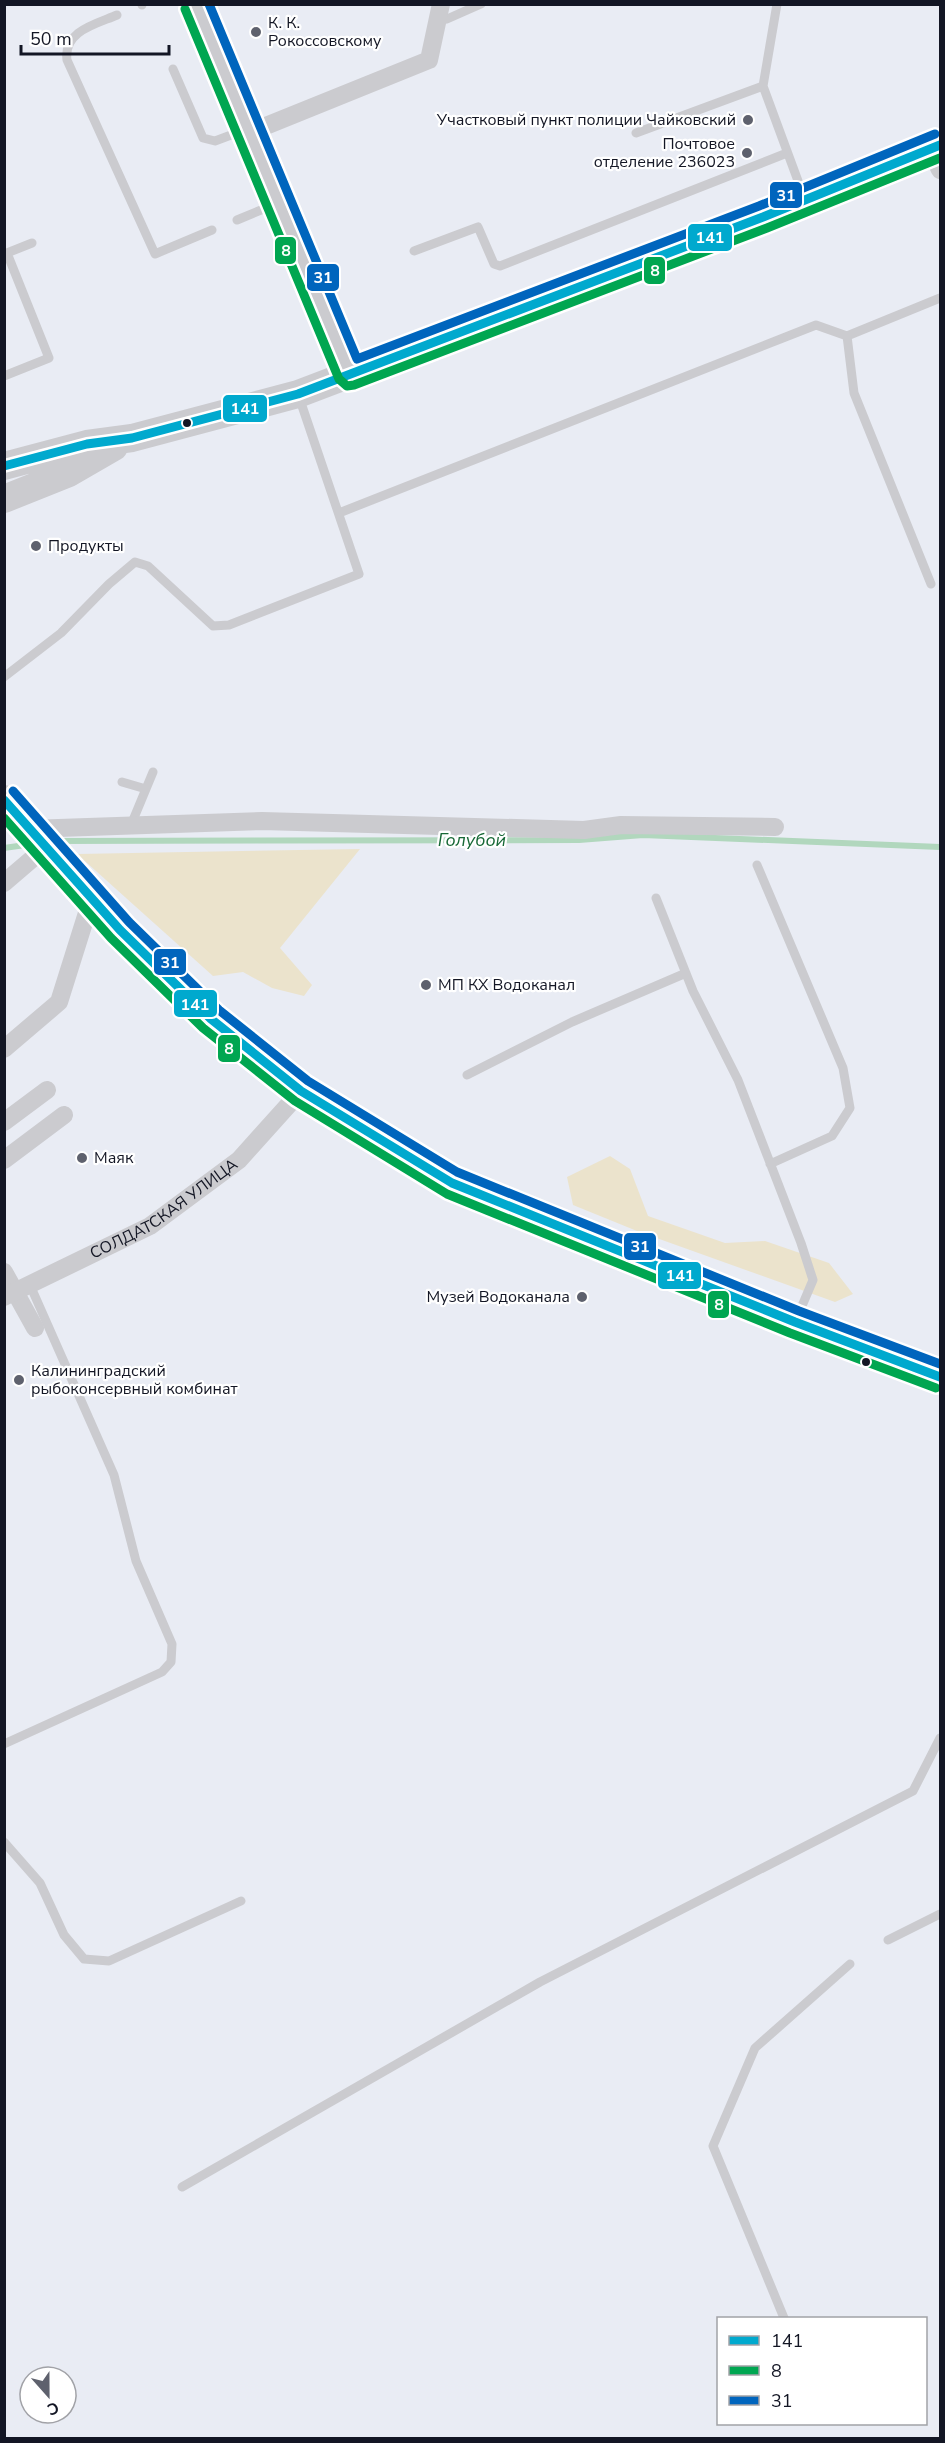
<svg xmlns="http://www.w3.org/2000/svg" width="945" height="2443" font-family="'Nunito Sans',sans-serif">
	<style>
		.green { fill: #ebe3cc }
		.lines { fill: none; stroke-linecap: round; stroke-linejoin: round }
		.stream { stroke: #b1d7bd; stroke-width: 6 }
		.lane { stroke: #cbcbcf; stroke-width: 9 }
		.street { stroke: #cbcbcf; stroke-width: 18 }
		.secondary { stroke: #cbcbcf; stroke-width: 26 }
		.primary { stroke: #cbcbcf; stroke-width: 28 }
		.bus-1-casing { stroke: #fff; stroke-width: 14 }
		.bus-2-casing { stroke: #fff; stroke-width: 14 }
		.bus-3-casing { stroke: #fff; stroke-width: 14 }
		.bus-1 { stroke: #00a9ce; stroke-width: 9 }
		.bus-2 { stroke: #00a651; stroke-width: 9 }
		.bus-3 { stroke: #0065bd; stroke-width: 9 }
		.poi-dot { fill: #5e616d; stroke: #fff; stroke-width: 2 }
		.bus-dot { fill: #131624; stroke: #fff; stroke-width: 2 }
		.labels { text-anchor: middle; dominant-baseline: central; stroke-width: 4.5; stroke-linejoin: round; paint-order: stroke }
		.poi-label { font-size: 16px; fill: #131624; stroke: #fff; text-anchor: start }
		.street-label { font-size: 16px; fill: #131624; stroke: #fff }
		.water-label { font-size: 18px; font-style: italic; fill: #176836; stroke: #fff }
		.line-badge { stroke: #fff; stroke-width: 2 }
		.badge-label { font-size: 16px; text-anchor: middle; font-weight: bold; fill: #fff }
	</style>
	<rect width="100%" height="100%" fill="#e9ecf4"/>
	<path class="green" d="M 360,849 L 280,948 L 312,985 L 304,996 L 272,988 L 243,972 L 213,976 L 77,854 Z
		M 610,1156 L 630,1169 L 648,1216 L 725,1243 L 765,1241 L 829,1263 L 853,1294 L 835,1302 L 637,1231 L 573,1205 L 567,1177 Z"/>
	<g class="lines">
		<path class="stream" d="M 54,841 L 579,840 L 643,835 L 940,847
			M 4,848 L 32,844"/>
		<path class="lane" d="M 777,4 L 763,86 L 801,189 L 806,196
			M 142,5 L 142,4
			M 117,15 C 96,24 63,31 67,60 L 155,254 L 212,230
			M 437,20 L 447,19 L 481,4
			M 173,69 L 203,138 L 215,141 L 247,129
			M 636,133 L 763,86
			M 237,220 L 278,203
			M 414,251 L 478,227 L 494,264 L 500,266 L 787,153
			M 4,376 L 49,358 L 7,253 L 32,243
			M 339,513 L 816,325 L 847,336
			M 931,584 L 854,393 L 847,336 L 940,298
			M 4,677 L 61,633 L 109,584 L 135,562 L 148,566 L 213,626 L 229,625 L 359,574 L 299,397
			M 122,782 L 146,789
			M 131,825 L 153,772
			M 757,865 L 843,1068 L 850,1108 L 832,1136 L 770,1164
			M 656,898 L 693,991 L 738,1080 L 801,1243 L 813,1280 L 796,1320
			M 467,1075 L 572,1022 L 686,973
			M 4,1744 L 162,1672 L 171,1662 L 172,1644 L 136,1561 L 114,1475 L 30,1285
			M 4,1842 L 40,1883 L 64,1935 L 84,1959 L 109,1961 L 241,1901
			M 888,1940 L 940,1914
			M 182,2187 L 540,1982 L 913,1791 L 940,1738
			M 784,2318 L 713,2146 L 755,2048 L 850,1964"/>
		<g class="street">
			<path d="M 251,132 L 429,60 L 441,4"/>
			<path d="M 930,149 L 940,170"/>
			<path d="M 29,829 L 262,821 L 584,830 L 621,825 L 775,827"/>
			<path d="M 4,883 L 46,847"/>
			<path d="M 4,1049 L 59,1002 L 87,913 L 97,905"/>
			<path d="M 4,1122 L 47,1090"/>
			<path d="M 4,1160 L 64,1115"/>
			<path d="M 4,1272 L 35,1328"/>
			<path id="s1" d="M 4,1297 L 150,1226 L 239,1160 L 301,1091"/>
		</g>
		<path class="secondary" d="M 196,4 L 251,132 L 350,374"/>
		<path class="primary" d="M 4,466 L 87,444 L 132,438 L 298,394 L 763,217 L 940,145
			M 4,499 L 69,473 L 114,447
			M 4,799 L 120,930 L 211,1019 L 301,1091 L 452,1183 L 795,1322 L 940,1377"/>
		<g class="bus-1-casing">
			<path id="bus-1" d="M 4,466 L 87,444 L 132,438 L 298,394 L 763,217 L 940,145
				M 4,800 L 120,930 L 211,1019 L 301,1091 L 452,1183 L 795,1322 L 940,1377"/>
		</g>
		<g class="bus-2-casing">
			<path id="bus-2" d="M 185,9 L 339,379 L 347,386 L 354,385 L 767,228 L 940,158
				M 4,818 L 111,938 L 203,1028 L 295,1101 L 447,1194 L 790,1333 L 936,1388"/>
		</g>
		<g class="bus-3-casing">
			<path id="bus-3" d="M 209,4 L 357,359 L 759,206 L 935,134
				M 13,791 L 129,922 L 219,1010 L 308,1081 L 457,1172 L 799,1311 L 940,1364"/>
		</g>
		<use href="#bus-1" class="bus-1"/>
		<use href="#bus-2" class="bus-2"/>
		<use href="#bus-3" class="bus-3"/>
	</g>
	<g class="poi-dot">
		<circle cx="256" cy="32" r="6"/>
		<circle cx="748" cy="120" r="6"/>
		<circle cx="747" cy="153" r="6"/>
		<circle cx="36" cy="546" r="6"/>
		<circle cx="426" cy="985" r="6"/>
		<circle cx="82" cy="1158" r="6"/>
		<circle cx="582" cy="1297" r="6"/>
		<circle cx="19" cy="1380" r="6"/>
	</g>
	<g class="bus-dot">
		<circle cx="187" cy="423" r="5"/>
		<circle cx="866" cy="1362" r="5"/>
	</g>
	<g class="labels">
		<g class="poi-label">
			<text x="268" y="23">К. К.<tspan x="268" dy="18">Рокоссовскому</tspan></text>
			<text x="736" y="120" text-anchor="end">Участковый пункт полиции Чайковский</text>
			<text x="735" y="144" text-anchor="end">Почтовое<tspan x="735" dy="18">отделение 236023</tspan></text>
			<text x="48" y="546">Продукты</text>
			<text x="438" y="985">МП КХ Водоканал</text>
			<text x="94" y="1158">Маяк</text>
			<text x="570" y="1297" text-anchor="end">Музей Водоканала</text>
			<text x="31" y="1371">Калининградский<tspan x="31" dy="18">рыбоконсервный комбинат</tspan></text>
		</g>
		<g class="street-label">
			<text stroke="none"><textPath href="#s1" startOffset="183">СОЛДАТСКАЯ УЛИЦА</textPath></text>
		</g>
		<g class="water-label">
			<text x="472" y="840">Голубой</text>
		</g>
	</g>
	<g class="line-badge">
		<rect x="769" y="181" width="34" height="28" rx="6" fill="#0065bd"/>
		<rect x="687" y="223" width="46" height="29" rx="6" fill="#00a9ce"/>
		<rect x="274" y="236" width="23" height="29" rx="6" fill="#00a651"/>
		<rect x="643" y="256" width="23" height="29" rx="6" fill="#00a651"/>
		<rect x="306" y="263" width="34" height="29" rx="6" fill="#0065bd"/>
		<rect x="222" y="394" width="46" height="29" rx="6" fill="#00a9ce"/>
		<rect x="153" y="948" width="34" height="28" rx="6" fill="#0065bd"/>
		<rect x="173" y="989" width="45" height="29" rx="6" fill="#00a9ce"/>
		<rect x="217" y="1034" width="24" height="29" rx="6" fill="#00a651"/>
		<rect x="623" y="1232" width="34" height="29" rx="6" fill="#0065bd"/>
		<rect x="657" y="1261" width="45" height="29" rx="6" fill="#00a9ce"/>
		<rect x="707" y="1290" width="23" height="29" rx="6" fill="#00a651"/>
	</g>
	<g class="badge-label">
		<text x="786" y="201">31</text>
		<text x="710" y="243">141</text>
		<text x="286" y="256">8</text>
		<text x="655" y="276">8</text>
		<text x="323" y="283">31</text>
		<text x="245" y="414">141</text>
		<text x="170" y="968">31</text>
		<text x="195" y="1010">141</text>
		<text x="229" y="1054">8</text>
		<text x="640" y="1252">31</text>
		<text x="680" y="1281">141</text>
		<text x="719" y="1310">8</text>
	</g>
	<rect width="945" height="2443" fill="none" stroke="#131624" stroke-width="12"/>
	<rect x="717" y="2317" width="210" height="108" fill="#ffffff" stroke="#a1a2a7" stroke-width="1.5"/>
	<rect x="729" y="2336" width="30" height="9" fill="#00a9ce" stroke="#a1a2a7" stroke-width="1.5"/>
	<text x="771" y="2347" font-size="18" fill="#131624">141</text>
	<rect x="729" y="2366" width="30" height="9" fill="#00a651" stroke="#a1a2a7" stroke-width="1.5"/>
	<text x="771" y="2377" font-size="18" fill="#131624">8</text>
	<rect x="729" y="2396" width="30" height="9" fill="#0065bd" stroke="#a1a2a7" stroke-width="1.5"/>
	<text x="771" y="2407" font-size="18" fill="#131624">31</text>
	<g transform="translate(48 2395) rotate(159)"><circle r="28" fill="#ffffff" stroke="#a1a2a7" stroke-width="1.5"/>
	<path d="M0-4.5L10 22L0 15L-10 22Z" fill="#5e616d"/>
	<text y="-9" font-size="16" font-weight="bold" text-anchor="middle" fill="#131624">С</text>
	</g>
	<path d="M21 45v9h148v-9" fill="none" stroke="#131624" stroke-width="3"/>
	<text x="30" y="45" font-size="18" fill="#131624" stroke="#ffffff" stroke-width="4.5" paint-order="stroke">50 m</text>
</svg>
